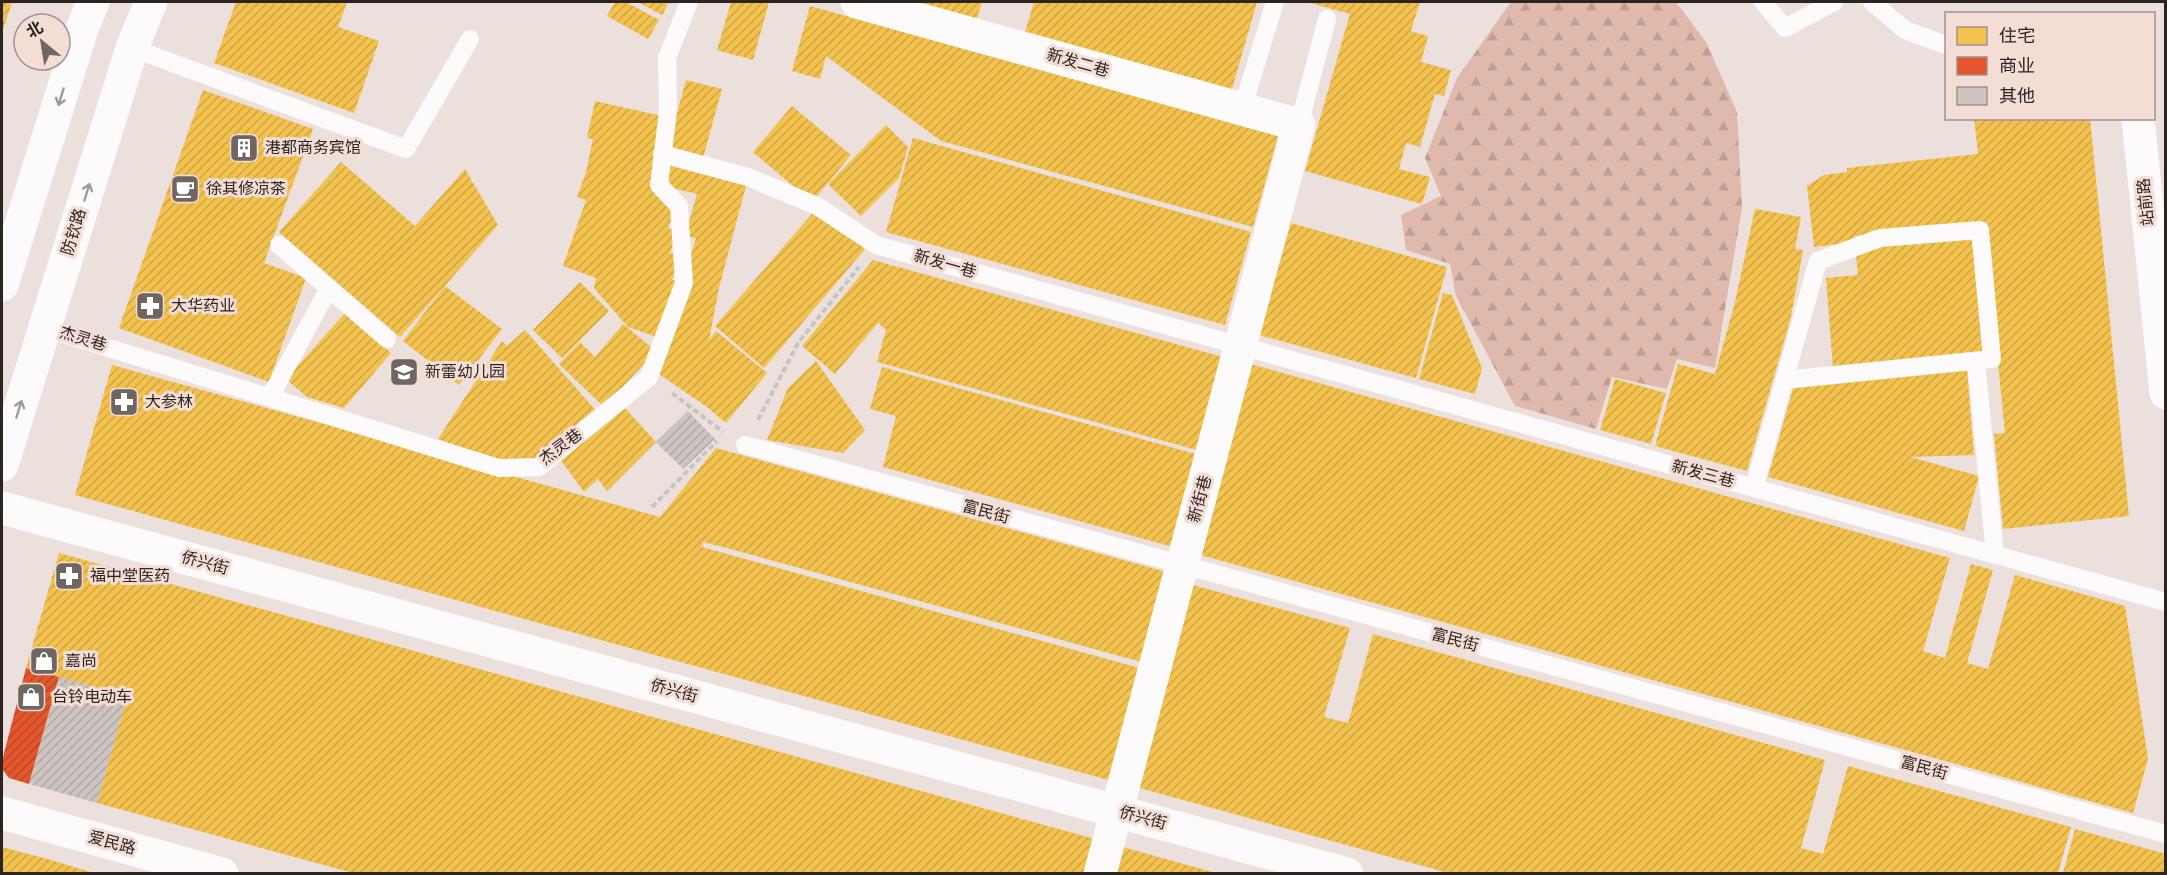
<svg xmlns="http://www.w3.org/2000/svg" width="2167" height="875" font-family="'Source Sans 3','Noto Sans SC',sans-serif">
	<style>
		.forest { fill: url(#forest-firs) }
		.homes { fill: url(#homes-hatch) }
		.shops { fill: url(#shops-hatch) }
		.building { fill: url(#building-hatch) }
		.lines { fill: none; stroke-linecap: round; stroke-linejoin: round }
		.path { stroke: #c7c4c3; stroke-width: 4; stroke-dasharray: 6 3; stroke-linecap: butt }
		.lane { stroke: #fcfafa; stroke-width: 18 }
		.street { stroke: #fcfafa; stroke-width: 33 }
		.secondary { stroke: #fcfafa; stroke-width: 33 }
		.primary { stroke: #fcfafa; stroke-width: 33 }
		.oneway { stroke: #9e9a98 }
		.labels { text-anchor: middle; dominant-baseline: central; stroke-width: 6; stroke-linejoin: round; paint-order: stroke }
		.street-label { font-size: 16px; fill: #2c2421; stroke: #f3ddd5 }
		.poi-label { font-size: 16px; fill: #2c2421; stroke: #f3ddd5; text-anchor: start }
	</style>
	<defs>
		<pattern id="forest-firs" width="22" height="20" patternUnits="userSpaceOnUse" patternTransform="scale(1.5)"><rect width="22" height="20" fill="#dfb9ab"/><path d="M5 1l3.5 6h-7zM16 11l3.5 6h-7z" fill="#c09f93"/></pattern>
		<pattern id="homes-hatch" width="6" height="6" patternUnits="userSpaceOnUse" patternTransform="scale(1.5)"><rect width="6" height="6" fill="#f2c14e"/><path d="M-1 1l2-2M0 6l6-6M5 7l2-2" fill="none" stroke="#d0a644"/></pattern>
		<pattern id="shops-hatch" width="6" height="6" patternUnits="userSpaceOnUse" patternTransform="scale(1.5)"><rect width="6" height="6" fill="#e4572e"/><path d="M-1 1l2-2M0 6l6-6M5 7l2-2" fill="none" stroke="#b94827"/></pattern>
		<pattern id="building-hatch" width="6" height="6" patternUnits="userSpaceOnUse" patternTransform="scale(1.5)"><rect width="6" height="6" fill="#cdc4c0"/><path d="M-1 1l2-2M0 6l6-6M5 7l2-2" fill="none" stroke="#b0a8a5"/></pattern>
	</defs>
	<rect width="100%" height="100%" fill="#ece0dc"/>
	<path class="forest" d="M 1511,2 L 1676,2 L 1706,42 L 1737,112 L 1742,208 L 1715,368 L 1677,359 L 1667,389 L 1612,377 L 1596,429 L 1515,406 L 1456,296 L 1450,264 L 1406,250 L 1401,215 L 1441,196 L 1425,158 L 1457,78 Z"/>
	<path class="homes" d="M 2,2 L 12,2 L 2,33 Z
		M 236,2 L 347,2 L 338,27 L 379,41 L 354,113 L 214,63 Z
		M 615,2 L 626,2 L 659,20 L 648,39 L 607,16 Z
		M 638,2 L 669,2 L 662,15 Z
		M 731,2 L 769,2 L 753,60 L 717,50 Z
		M 917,2 L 982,2 L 977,19 Z
		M 1034,2 L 1257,2 L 1232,89 L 1025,32 Z
		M 1307,2 L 1420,2 L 1411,31 L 1428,36 L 1421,62 L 1451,70 L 1444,96 L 1435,94 L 1420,147 L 1406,143 L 1399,169 L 1430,177 L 1422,204 L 1305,171 L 1350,14 Z
		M 810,6 L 1278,136 L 1253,227 L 941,141 L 826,56 L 820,79 L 792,71 Z
		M 686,80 L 722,89 L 703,158 L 667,149 Z
		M 203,90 L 313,129 L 264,263 L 306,278 L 269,382 L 119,328 Z
		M 595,101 L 666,117 L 650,186 L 676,207 L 668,228 L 678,232 L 670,253 L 681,256 L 672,280 L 679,282 L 660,338 L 628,327 L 594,288 L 596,278 L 563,266 L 586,200 L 577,197 L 586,172 L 593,139 L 587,138 Z
		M 792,106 L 851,155 L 812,202 L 753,152 Z
		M 1974,118 L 2090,118 L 2129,516 L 2003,529 L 1994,434 L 2005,433 L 1984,222 L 1855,236 L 1855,242 L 1814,247 L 1807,186 L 1824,175 L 1847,172 L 1847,168 L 1978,154 Z
		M 886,125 L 908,147 L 899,178 L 861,216 L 828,184 Z
		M 913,138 L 1251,232 L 1225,325 L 886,232 Z
		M 341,162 L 415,226 L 465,169 L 498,225 L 400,337 L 279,232 Z
		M 670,162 L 747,182 L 719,288 L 709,340 L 716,331 L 767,373 L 726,423 L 707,407 L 656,372 L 696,238 L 685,236 L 697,194 L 664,186 Z
		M 817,208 L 865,249 L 764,368 L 715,326 Z
		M 1755,209 L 1801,217 L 1795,249 L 1803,250 L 1791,317 L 1747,471 L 1655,446 L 1678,364 L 1715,374 L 1735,302 Z
		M 1291,223 L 1447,267 L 1416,378 L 1259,335 Z
		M 1976,237 L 1986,356 L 1833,369 L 1826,278 L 1858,275 L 1856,255 L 1882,245 Z
		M 873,260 L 1230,359 L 1204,452 L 877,362 L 886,330 L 878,323 L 835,374 L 802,346 Z
		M 580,282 L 609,311 L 562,358 L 533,330 Z
		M 445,286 L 502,329 L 459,385 L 403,341 Z
		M 1443,293 L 1452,295 L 1482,368 L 1475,394 L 1419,379 Z
		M 345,313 L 391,353 L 344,408 L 307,397 L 286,379 Z
		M 623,324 L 656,351 L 604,407 L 559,364 L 580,342 L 595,357 Z
		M 525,330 L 598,413 L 536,463 L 498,460 L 438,439 L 502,341 L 507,346 Z
		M 816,361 L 865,430 L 843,453 L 767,440 L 788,388 Z
		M 1250,364 L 1950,558 L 1923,651 L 1945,658 L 1971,564 L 1993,570 L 1967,663 L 1988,669 L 2015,575 L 2125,606 L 2148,759 L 2133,813 L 1197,554 Z
		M 112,365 L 660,517 L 716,448 L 1170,573 L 1145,663 L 723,547 L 703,542 L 702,547 L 1143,669 L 1112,781 L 75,495 Z
		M 882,367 L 1203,456 L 1177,548 L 883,467 L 896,416 L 870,409 Z
		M 1967,369 L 1974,455 L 1910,457 L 1979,476 L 1964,531 L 1768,477 L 1794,385 Z
		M 1615,379 L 1666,393 L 1651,444 L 1600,430 Z
		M 623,406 L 656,442 L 607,491 L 598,479 L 584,492 L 560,459 L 608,422 Z
		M 59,553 L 1095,839 L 1085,873 L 353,873 L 97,803 L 127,696 L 26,668 Z
		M 1193,585 L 1350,628 L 1324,717 L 1348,723 L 1373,634 L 1825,760 L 1801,848 L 1823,854 L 1848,766 L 2071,827 L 2058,873 L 1448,873 L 1136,787 Z
		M 2075,829 L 2166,854 L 2166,873 L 2063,873 Z
		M 1119,846 L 1216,873 L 1111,873 Z
		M 2,847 L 51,860 L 94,873 L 2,873 Z"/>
	<path class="shops" d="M 26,668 L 59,677 L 29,784 L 9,778 L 2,769 L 2,761 Z"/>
	<path class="building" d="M 688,411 L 715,439 L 683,469 L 656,442 Z
		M 59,677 L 127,696 L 97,803 L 29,784 Z"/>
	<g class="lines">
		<path class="path" d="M 672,393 L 723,432
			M 758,420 L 798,343 L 859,267
			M 652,507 L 717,441"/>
		<path class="lane" d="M 1763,2 L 1785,28 L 1834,2
			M 1872,2 L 1905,30 L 1946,45
			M 132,48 L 406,149 L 470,39
			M 1242,109 L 1275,2
			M 1299,125 L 1327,19
			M 662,154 L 748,177 L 817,206 L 876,245 L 2166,602
			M 279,245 L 387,339
			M 44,328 L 499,468 L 539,467 L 649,377 L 684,283 L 679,206 L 659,185 L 668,111 L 667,58 L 689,2
			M 1976,362 L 1995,554
			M 270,397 L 329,288
			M 745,445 L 2166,834
			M 1754,488 L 1818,261 L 1880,238 L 1980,230 L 1992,359 L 1785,380"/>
		<path class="street" d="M 857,2 L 1299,125 L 1100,874
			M 2,508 L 1347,874
			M 2,813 L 222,874"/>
		<path class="secondary" d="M 2138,118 L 2166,393"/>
		<path class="primary" d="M 2,285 L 82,29 L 93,2
			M 2,465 L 132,48 L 151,2"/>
	</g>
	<defs><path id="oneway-shaft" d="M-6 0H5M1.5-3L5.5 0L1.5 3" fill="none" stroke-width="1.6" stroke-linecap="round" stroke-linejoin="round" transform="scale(1.5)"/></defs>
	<g class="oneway">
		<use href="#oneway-shaft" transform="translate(61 97) rotate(107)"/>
		<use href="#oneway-shaft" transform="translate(87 192) rotate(-73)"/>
		<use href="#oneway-shaft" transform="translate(19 409) rotate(-73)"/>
	</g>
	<defs>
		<g id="building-square" transform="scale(1.5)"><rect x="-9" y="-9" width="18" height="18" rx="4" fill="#6f6662" stroke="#f3ddd5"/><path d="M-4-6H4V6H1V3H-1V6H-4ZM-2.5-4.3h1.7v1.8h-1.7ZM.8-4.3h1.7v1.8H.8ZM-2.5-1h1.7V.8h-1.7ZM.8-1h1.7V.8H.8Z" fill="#fff"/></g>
		<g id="cafe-square" transform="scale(1.5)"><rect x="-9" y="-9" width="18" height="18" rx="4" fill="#6f6662" stroke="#f3ddd5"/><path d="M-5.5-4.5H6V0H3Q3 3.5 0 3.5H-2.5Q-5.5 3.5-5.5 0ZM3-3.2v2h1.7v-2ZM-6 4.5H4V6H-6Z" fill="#fff"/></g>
		<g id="pharmacy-square" transform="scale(1.5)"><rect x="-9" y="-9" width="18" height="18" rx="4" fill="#6f6662" stroke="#f3ddd5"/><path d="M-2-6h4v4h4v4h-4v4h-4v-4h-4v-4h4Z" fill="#fff"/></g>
		<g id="school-square" transform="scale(1.5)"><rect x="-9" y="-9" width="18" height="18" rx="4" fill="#6f6662" stroke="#f3ddd5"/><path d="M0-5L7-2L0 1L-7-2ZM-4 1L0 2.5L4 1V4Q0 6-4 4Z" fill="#fff"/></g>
		<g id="shop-square" transform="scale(1.5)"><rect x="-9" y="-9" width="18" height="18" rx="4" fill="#6f6662" stroke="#f3ddd5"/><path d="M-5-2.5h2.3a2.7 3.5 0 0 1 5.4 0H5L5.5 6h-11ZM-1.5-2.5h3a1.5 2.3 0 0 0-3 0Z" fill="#fff"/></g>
	</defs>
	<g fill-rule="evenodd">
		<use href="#building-square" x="244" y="148"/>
		<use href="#cafe-square" x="185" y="189"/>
		<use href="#pharmacy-square" x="150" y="306"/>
		<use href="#school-square" x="404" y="372"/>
		<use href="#pharmacy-square" x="124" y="402"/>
		<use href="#pharmacy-square" x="69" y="576"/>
		<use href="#shop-square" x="44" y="661"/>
		<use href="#shop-square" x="31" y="697"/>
	</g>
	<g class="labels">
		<g class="street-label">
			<text transform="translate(1078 63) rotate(16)">新发二巷</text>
			<text transform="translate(2146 202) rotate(-96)">站前路</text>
			<text transform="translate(74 232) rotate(-73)">防钦路</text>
			<text transform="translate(945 264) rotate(16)">新发一巷</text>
			<text transform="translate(83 339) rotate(17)">杰灵巷</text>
			<text transform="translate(561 447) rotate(-37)">杰灵巷</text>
			<text transform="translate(1703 474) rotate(15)">新发三巷</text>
			<text transform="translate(1200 499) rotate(-75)">新街巷</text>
			<text transform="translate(986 512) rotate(15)">富民街</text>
			<text transform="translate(205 563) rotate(15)">侨兴街</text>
			<text transform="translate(1455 640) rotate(15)">富民街</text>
			<text transform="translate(674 691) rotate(15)">侨兴街</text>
			<text transform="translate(1924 768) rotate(15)">富民街</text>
			<text transform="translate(1143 818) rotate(15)">侨兴街</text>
			<text transform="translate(112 843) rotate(15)">爱民路</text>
		</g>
		<g class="poi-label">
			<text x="265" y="148">港都商务宾馆</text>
			<text x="206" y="189">徐其修凉茶</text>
			<text x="171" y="306">大华药业</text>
			<text x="425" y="372">新蕾幼儿园</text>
			<text x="145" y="402">大参林</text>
			<text x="90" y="576">福中堂医药</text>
			<text x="65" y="661">嘉尚</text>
			<text x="52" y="697">台铃电动车</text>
		</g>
	</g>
	<rect width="2167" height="875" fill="none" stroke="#2c2421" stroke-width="6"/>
	<rect x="1945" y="12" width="210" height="108" fill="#f3ddd5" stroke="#a3938d" stroke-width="1.5"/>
	<rect x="1957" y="27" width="30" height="18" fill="#f2c14e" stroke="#a3938d" stroke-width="1.5"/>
	<text x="1999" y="42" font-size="18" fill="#2c2421">住宅</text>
	<rect x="1957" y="57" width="30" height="18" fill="#e4572e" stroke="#a3938d" stroke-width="1.5"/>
	<text x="1999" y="72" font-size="18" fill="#2c2421">商业</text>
	<rect x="1957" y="87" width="30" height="18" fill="#cdc4c0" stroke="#a3938d" stroke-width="1.5"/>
	<text x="1999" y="102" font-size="18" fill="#2c2421">其他</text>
	<g transform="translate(42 42) rotate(330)"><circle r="28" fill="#f3ddd5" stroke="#a3938d" stroke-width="1.5"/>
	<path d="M0-4.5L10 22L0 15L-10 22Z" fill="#6f6662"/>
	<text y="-9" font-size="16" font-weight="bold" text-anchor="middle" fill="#2c2421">北</text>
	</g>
</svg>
